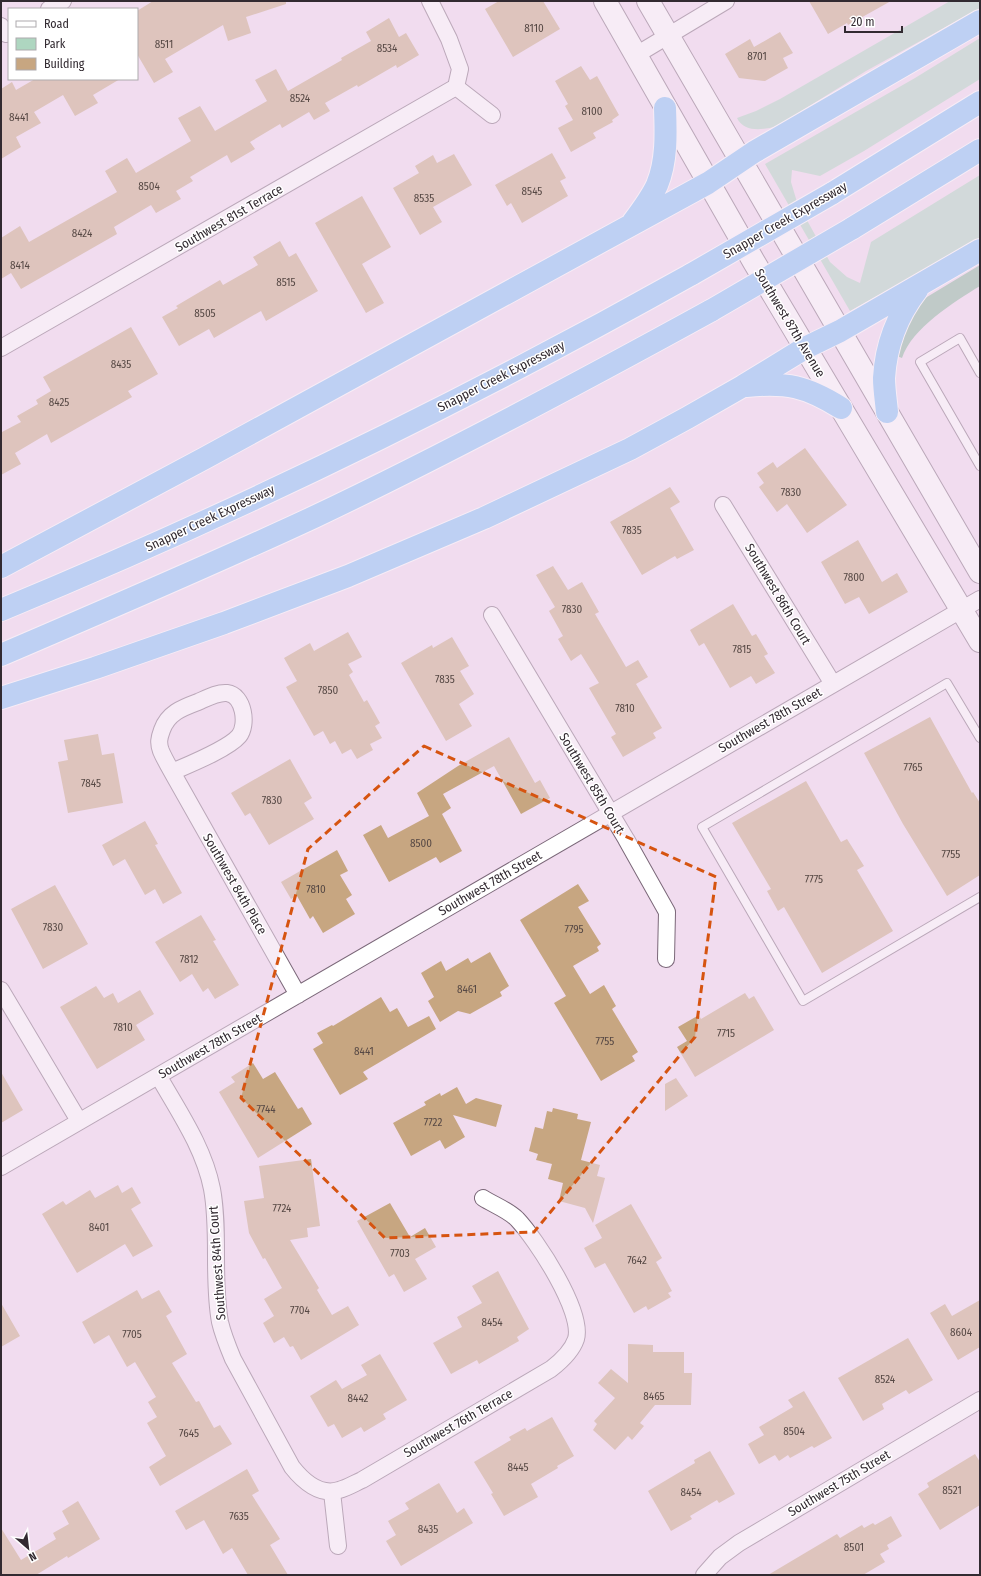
<svg xmlns="http://www.w3.org/2000/svg" width="981" height="1576" font-family="'Fira Sans Condensed',sans-serif">
	<style>
		.green { fill: #aed6c0 }
		.forest { fill: #85b49a }
		.building { fill: #c7a681 }
		.lines { fill: none; stroke-linecap: round; stroke-linejoin: round }
		.service-casing { stroke: #7b6879; stroke-width: 10 }
		.minor-casing { stroke: #7b6879; stroke-width: 18 }
		.secondary-casing { stroke: #7b6879; stroke-width: 24 }
		.motorway-casing { stroke: #fff; stroke-width: 24 }
		.service { stroke: #fff; stroke-width: 8 }
		.minor { stroke: #fff; stroke-width: 16 }
		.secondary { stroke: #fff; stroke-width: 22 }
		.motorway { stroke: #80c1f8; stroke-width: 22 }
		.motorway-bridge-casing { stroke: #fff; stroke-width: 24; stroke-linecap: butt }
		.motorway-bridge { stroke: #80c1f8; stroke-width: 22 }
		.marked { fill: none; stroke: #d65410; stroke-width: 3; stroke-dasharray: 8 5; stroke-linejoin: round }
		.labels { text-anchor: middle; dominant-baseline: central; stroke-width: 3; stroke-linejoin: round; paint-order: stroke }
		.number-label { font-size: 11px; fill: #574945 }
		.street-label { font-size: 13px; fill: #322a31; stroke: #fff }
	</style>
	<rect width="100%" height="100%" fill="#f1dcef"/>
	<path class="green" d="M 950,1 L 980,1 L 980,8 L 866,71 L 777,126 C 764,130 744,133 737,118 L 756,111 L 780,99 Z
		M 980,38 L 980,79 L 864,151 L 820,176 L 792,170 L 791,182 L 797,202 L 830,262 L 847,277 L 860,283 L 871,242 L 980,175 L 980,239 L 850,311 L 765,164 L 915,78 Z"/>
	<path class="forest" d="M 980,265 L 980,286 C 954,302 912,328 902,358 L 892,354 L 895,342 L 922,300 Z"/>
	<path class="building" d="M 153,1 L 286,1 L 286,4 L 246,17 L 251,33 L 228,41 L 223,25 L 165,59 L 173,72 L 154,83 L 137,54 L 137,11 Z
		M 499,1 L 543,1 L 560,29 L 513,57 L 485,9 Z
		M 809,1 L 891,1 L 848,25 L 847,23 L 828,34 Z
		M 389,18 L 399,37 L 406,33 L 419,55 L 397,68 L 396,65 L 358,87 L 357,85 L 325,103 L 330,111 L 314,120 L 309,112 L 282,128 L 280,124 L 250,142 L 255,149 L 231,163 L 227,155 L 190,177 L 193,181 L 176,191 L 181,199 L 156,213 L 151,205 L 114,227 L 117,234 L 21,289 L 11,273 L 1,279 L 1,238 L 20,226 L 29,242 L 117,192 L 105,171 L 127,158 L 136,173 L 191,141 L 178,118 L 200,106 L 215,131 L 267,101 L 255,80 L 276,69 L 288,91 L 342,60 L 341,58 L 371,41 L 366,32 Z
		M 780,32 L 793,53 L 783,58 L 788,68 L 765,81 L 739,78 L 725,54 L 750,39 L 754,47 Z
		M 581,66 L 590,80 L 597,76 L 619,115 L 612,120 L 613,122 L 593,133 L 596,138 L 571,152 L 558,128 L 573,120 L 565,106 L 568,104 L 555,81 Z
		M 35,79 L 120,79 L 93,95 L 98,103 L 75,116 L 63,95 L 34,112 L 41,123 L 16,137 L 21,147 L 1,159 L 1,89 L 12,82 L 16,90 Z
		M 552,153 L 566,178 L 560,181 L 568,196 L 522,223 L 511,203 L 507,206 L 495,185 Z
		M 454,154 L 472,185 L 433,207 L 442,222 L 420,235 L 393,188 L 419,173 L 415,166 L 433,155 L 437,163 Z
		M 362,196 L 391,247 L 362,264 L 384,303 L 366,313 L 315,223 Z
		M 280,241 L 289,257 L 296,253 L 318,291 L 266,321 L 261,311 L 214,338 L 209,329 L 179,346 L 162,317 L 178,308 L 176,306 L 220,280 L 223,285 L 258,265 L 253,257 Z
		M 131,327 L 158,374 L 128,391 L 132,397 L 51,443 L 47,434 L 15,453 L 21,464 L 1,475 L 1,430 L 2,432 L 21,422 L 17,416 L 38,404 L 36,400 L 51,391 L 43,377 Z
		M 805,448 L 847,505 L 807,533 L 787,504 L 777,512 L 759,487 L 764,483 L 757,473 L 773,462 L 777,468 Z
		M 670,487 L 680,502 L 670,508 L 694,550 L 677,559 L 675,556 L 642,575 L 610,522 Z
		M 858,540 L 882,582 L 897,573 L 908,592 L 869,614 L 859,597 L 845,604 L 821,562 Z
		M 553,566 L 568,590 L 582,582 L 599,612 L 595,614 L 626,667 L 638,660 L 648,677 L 636,684 L 662,728 L 653,733 L 656,738 L 623,757 L 611,737 L 616,734 L 589,688 L 599,683 L 581,654 L 571,661 L 558,639 L 563,636 L 549,611 L 555,607 L 536,575 Z
		M 733,604 L 752,636 L 756,634 L 768,654 L 764,656 L 775,673 L 756,684 L 751,676 L 730,688 L 704,643 L 699,646 L 690,630 Z
		M 348,632 L 362,657 L 348,664 L 353,672 L 349,675 L 364,702 L 367,700 L 380,723 L 375,726 L 382,738 L 370,744 L 373,750 L 357,759 L 351,749 L 342,754 L 335,741 L 330,744 L 323,731 L 314,736 L 286,687 L 297,681 L 284,658 L 310,643 L 314,651 Z
		M 452,637 L 469,666 L 460,671 L 474,694 L 459,704 L 472,726 L 446,741 L 401,663 L 432,645 L 433,648 Z
		M 930,717 L 972,793 L 973,792 L 980,803 L 980,875 L 947,896 L 903,824 L 864,753 Z
		M 98,734 L 102,755 L 114,753 L 123,803 L 68,813 L 58,762 L 68,760 L 64,740 Z
		M 509,737 L 535,783 L 540,780 L 550,798 L 521,814 L 494,766 L 443,794 L 451,808 L 442,814 L 462,851 L 440,863 L 436,857 L 389,882 L 363,835 L 381,825 L 388,838 L 429,816 L 417,793 L 458,766 Z
		M 290,759 L 312,798 L 304,803 L 314,819 L 269,845 L 250,813 L 245,816 L 231,793 Z
		M 806,781 L 841,842 L 847,839 L 864,866 L 857,870 L 893,931 L 822,973 L 784,907 L 778,911 L 767,891 L 771,889 L 732,823 Z
		M 145,821 L 158,844 L 155,845 L 182,893 L 163,904 L 155,889 L 145,895 L 125,859 L 113,866 L 102,845 Z
		M 337,850 L 348,871 L 340,875 L 352,895 L 346,899 L 355,914 L 323,933 L 313,916 L 310,919 L 297,896 L 291,899 L 281,882 Z
		M 578,884 L 589,901 L 578,907 L 601,944 L 597,947 L 599,951 L 573,966 L 590,994 L 604,985 L 616,1006 L 612,1009 L 638,1052 L 632,1056 L 635,1061 L 601,1081 L 554,1003 L 566,996 L 520,920 Z
		M 55,885 L 88,944 L 43,969 L 11,909 Z
		M 201,915 L 216,940 L 213,941 L 239,985 L 215,999 L 208,988 L 203,992 L 192,974 L 180,982 L 155,942 Z
		M 490,952 L 509,986 L 500,992 L 502,996 L 470,1014 L 458,1011 L 440,1022 L 428,1001 L 434,997 L 421,973 L 441,961 L 446,971 L 468,958 L 471,963 Z
		M 96,986 L 104,998 L 113,993 L 118,1003 L 140,990 L 154,1014 L 136,1025 L 145,1040 L 97,1069 L 60,1007 Z
		M 745,993 L 749,999 L 754,996 L 774,1030 L 695,1077 L 677,1047 L 687,1041 L 678,1027 L 699,1015 L 701,1019 Z
		M 381,997 L 390,1012 L 397,1008 L 408,1027 L 429,1016 L 436,1029 L 363,1072 L 368,1079 L 340,1095 L 313,1049 L 323,1043 L 317,1033 L 332,1025 L 333,1026 Z
		M 253,1063 L 263,1079 L 275,1072 L 298,1109 L 302,1107 L 312,1124 L 258,1158 L 219,1092 L 235,1082 L 231,1077 Z
		M 1,1072 L 23,1110 L 1,1123 Z
		M 676,1078 L 688,1096 L 665,1111 L 665,1084 Z
		M 457,1087 L 466,1104 L 476,1098 L 502,1105 L 496,1127 L 453,1115 L 465,1137 L 445,1149 L 440,1140 L 411,1156 L 393,1123 L 426,1105 L 424,1102 L 440,1093 L 441,1096 Z
		M 553,1108 L 578,1114 L 577,1119 L 591,1122 L 581,1160 L 600,1165 L 597,1176 L 605,1178 L 593,1223 L 585,1208 L 559,1201 L 563,1183 L 548,1179 L 552,1164 L 536,1160 L 538,1154 L 529,1151 L 535,1127 L 543,1129 L 547,1111 L 552,1112 Z
		M 311,1159 L 320,1226 L 307,1228 L 308,1237 L 290,1240 L 319,1288 L 317,1290 L 332,1315 L 348,1306 L 359,1325 L 301,1360 L 293,1346 L 290,1347 L 284,1337 L 274,1343 L 263,1323 L 274,1316 L 264,1299 L 282,1288 L 265,1258 L 263,1259 L 249,1233 L 244,1201 L 264,1198 L 259,1166 Z
		M 118,1185 L 122,1193 L 132,1187 L 141,1203 L 131,1209 L 153,1246 L 133,1257 L 125,1244 L 77,1273 L 42,1214 L 63,1201 L 66,1205 L 90,1190 L 95,1198 Z
		M 390,1203 L 410,1237 L 425,1228 L 436,1247 L 415,1259 L 427,1279 L 404,1292 L 394,1274 L 389,1277 L 357,1221 Z
		M 631,1204 L 662,1258 L 656,1262 L 672,1291 L 668,1293 L 671,1297 L 648,1310 L 646,1306 L 634,1313 L 605,1263 L 595,1268 L 584,1248 L 602,1238 L 595,1225 Z
		M 498,1271 L 529,1329 L 517,1337 L 519,1341 L 479,1364 L 477,1360 L 451,1374 L 433,1343 L 462,1327 L 457,1317 L 482,1303 L 472,1286 Z
		M 137,1290 L 142,1299 L 159,1290 L 172,1312 L 166,1316 L 187,1354 L 172,1363 L 196,1402 L 199,1401 L 214,1428 L 220,1425 L 232,1444 L 160,1486 L 149,1467 L 166,1456 L 147,1423 L 157,1417 L 148,1402 L 156,1397 L 135,1362 L 127,1367 L 109,1335 L 94,1344 L 82,1322 Z
		M 980,1300 L 980,1347 L 958,1360 L 930,1313 L 945,1304 L 952,1316 Z
		M 1,1303 L 20,1336 L 1,1347 Z
		M 908,1338 L 933,1380 L 909,1394 L 906,1390 L 882,1404 L 884,1409 L 863,1421 L 838,1378 Z
		M 628,1344 L 653,1345 L 653,1352 L 684,1352 L 684,1373 L 692,1373 L 691,1405 L 655,1405 L 640,1423 L 644,1426 L 632,1440 L 628,1436 L 615,1450 L 593,1430 L 597,1424 L 594,1421 L 615,1398 L 598,1383 L 611,1369 L 628,1383 Z
		M 380,1354 L 407,1400 L 383,1414 L 386,1419 L 364,1432 L 361,1427 L 342,1438 L 334,1424 L 328,1427 L 310,1396 L 336,1380 L 342,1389 L 367,1375 L 361,1365 Z
		M 804,1391 L 832,1438 L 814,1448 L 812,1446 L 790,1458 L 788,1455 L 779,1461 L 775,1455 L 759,1464 L 748,1444 L 764,1435 L 759,1427 L 793,1407 L 788,1400 Z
		M 552,1417 L 574,1456 L 557,1466 L 558,1468 L 531,1484 L 538,1497 L 504,1516 L 491,1494 L 493,1493 L 474,1462 L 511,1440 L 509,1437 L 525,1428 L 527,1431 Z
		M 710,1451 L 735,1494 L 719,1503 L 717,1500 L 690,1516 L 692,1519 L 671,1531 L 648,1491 L 695,1463 L 694,1460 Z
		M 975,1454 L 980,1462 L 980,1505 L 940,1530 L 918,1494 L 929,1487 L 927,1483 Z
		M 247,1469 L 259,1491 L 252,1495 L 280,1539 L 270,1545 L 288,1575 L 248,1575 L 232,1548 L 223,1554 L 204,1520 L 186,1530 L 175,1511 Z
		M 439,1483 L 457,1513 L 464,1508 L 473,1523 L 401,1566 L 386,1541 L 396,1535 L 388,1521 L 409,1509 L 405,1503 Z
		M 78,1501 L 100,1539 L 68,1558 L 67,1556 L 36,1575 L 1,1575 L 1,1528 L 21,1560 L 56,1539 L 53,1533 L 69,1524 L 62,1511 Z
		M 891,1516 L 902,1536 L 887,1545 L 889,1549 L 880,1554 L 885,1562 L 863,1575 L 768,1575 L 837,1534 L 840,1538 L 862,1525 L 864,1528 L 873,1523 L 875,1525 Z"/>
	<g class="lines">
		<g class="service-casing">
			<path id="service" d="M 980,373 L 960,338 L 920,362 L 980,466
				M 980,738 L 947,683 L 702,827 L 803,1001 L 980,897"/>
		</g>
		<g class="minor-casing">
			<path id="minor" d="M 430,1 L 449,39 L 460,69 L 456,87
				M 49,9 L 63,1
				M 1,26 L 6,34
				M 636,55 L 726,1
				M 456,87 L 492,115
				M 1,348 L 456,87
				M 723,505 L 833,684
				M 492,615 L 626,839 L 667,912 L 666,959
				M 172,772 C 168,765 164,758 161,751 C 158,743 159,738 162,730 C 168,713 182,708 198,702 C 207,698 218,692 227,693 C 244,695 248,725 239,736 C 228,749 188,765 172,772 L 298,995
				M 1,990 L 79,1121
				M 159,1077 C 179,1112 204,1148 212,1189 C 220,1232 212,1278 220,1322 C 223,1335 228,1347 233,1359 L 292,1467 C 303,1481 320,1496 339,1490 C 347,1488 355,1483 362,1480 L 551,1369 C 560,1362 572,1351 576,1339 C 584,1312 536,1239 517,1219 C 508,1210 494,1205 483,1198
				M 1,1167 L 980,599
				M 332,1492 L 338,1546
				M 704,1575 L 720,1557 L 739,1543 L 980,1400"/>
		</g>
		<g class="secondary-casing">
			<path id="secondary" d="M 605,1 L 754,262 L 980,641
				M 648,1 L 980,572"/>
		</g>
		<g class="motorway-casing">
			<path id="motorway" d="M 831,194 L 980,102
				M 633,222 C 642,210 651,198 657,185 C 667,161 666,133 665,108
				M 851,229 L 980,150
				M 746,386 C 787,382 806,386 841,408
				M 887,412 C 886,401 884,389 884,378 C 886,345 897,316 917,290
				M 1,567 L 205,458 L 708,183 L 754,152 L 980,21
				M 1,610 C 238,512 469,399 692,274
				M 1,655 C 106,610 211,565 314,517 C 449,453 581,382 712,310
				M 1,698 L 95,668 L 224,623 L 348,576 L 484,518 L 630,449 L 687,418 L 743,386 L 805,348 L 840,331 L 980,250"/>
		</g>
		<use href="#service" class="service"/>
		<use href="#minor" class="minor"/>
		<use href="#secondary" class="secondary"/>
		<use href="#motorway" class="motorway"/>
		<g class="motorway-bridge-casing">
			<path id="motorway-bridge" d="M 692,274 L 831,194
				M 712,310 L 851,229"/>
		</g>
		<use href="#motorway-bridge" class="motorway-bridge"/>
	</g>
	<path d="M0 0H981V1576H0ZM 424,746 L 716,877 L 695,1037 L 534,1232 L 385,1238 L 241,1098 L 308,849 Z" fill="#f1dcef" fill-opacity=".55" fill-rule="evenodd"/>
	<path class="marked" d="M 424,746 L 716,877 L 695,1037 L 534,1232 L 385,1238 L 241,1098 L 308,849 Z"/>
	<g class="labels">
		<g class="number-label">
			<text x="534" y="28">8110</text>
			<text x="164" y="44">8511</text>
			<text x="387" y="48">8534</text>
			<text x="757" y="56">8701</text>
			<text x="300" y="98">8524</text>
			<text x="592" y="111">8100</text>
			<text x="19" y="117">8441</text>
			<text x="149" y="186">8504</text>
			<text x="532" y="191">8545</text>
			<text x="424" y="198">8535</text>
			<text x="82" y="233">8424</text>
			<text x="20" y="265">8414</text>
			<text x="286" y="282">8515</text>
			<text x="205" y="313">8505</text>
			<text x="121" y="364">8435</text>
			<text x="59" y="402">8425</text>
			<text x="791" y="492">7830</text>
			<text x="632" y="530">7835</text>
			<text x="854" y="577">7800</text>
			<text x="572" y="609">7830</text>
			<text x="742" y="649">7815</text>
			<text x="445" y="679">7835</text>
			<text x="328" y="690">7850</text>
			<text x="625" y="708">7810</text>
			<text x="913" y="767">7765</text>
			<text x="91" y="783">7845</text>
			<text x="272" y="800">7830</text>
			<text x="421" y="843">8500</text>
			<text x="951" y="854">7755</text>
			<text x="814" y="879">7775</text>
			<text x="316" y="889">7810</text>
			<text x="53" y="927">7830</text>
			<text x="574" y="929">7795</text>
			<text x="189" y="959">7812</text>
			<text x="467" y="989">8461</text>
			<text x="123" y="1027">7810</text>
			<text x="726" y="1033">7715</text>
			<text x="605" y="1041">7755</text>
			<text x="364" y="1051">8441</text>
			<text x="266" y="1109">7744</text>
			<text x="433" y="1122">7722</text>
			<text x="282" y="1208">7724</text>
			<text x="99" y="1227">8401</text>
			<text x="400" y="1253">7703</text>
			<text x="637" y="1260">7642</text>
			<text x="300" y="1310">7704</text>
			<text x="492" y="1322">8454</text>
			<text x="961" y="1332">8604</text>
			<text x="132" y="1334">7705</text>
			<text x="885" y="1379">8524</text>
			<text x="654" y="1396">8465</text>
			<text x="358" y="1398">8442</text>
			<text x="794" y="1431">8504</text>
			<text x="189" y="1433">7645</text>
			<text x="518" y="1467">8445</text>
			<text x="952" y="1490">8521</text>
			<text x="691" y="1492">8454</text>
			<text x="239" y="1516">7635</text>
			<text x="428" y="1529">8435</text>
			<text x="854" y="1547">8501</text>
		</g>
		<g class="street-label">
			<text transform="translate(229 218) rotate(-30)">Southwest 81st Terrace</text>
			<text transform="translate(785 220) rotate(-30)">Snapper Creek Expressway</text>
			<text transform="translate(790 323) rotate(59)">Southwest 87th Avenue</text>
			<text transform="translate(501 376) rotate(-27)">Snapper Creek Expressway</text>
			<text transform="translate(210 518) rotate(-25)">Snapper Creek Expressway</text>
			<text transform="translate(778 594) rotate(59)">Southwest 86th Court</text>
			<text transform="translate(770 720) rotate(-30)">Southwest 78th Street</text>
			<text transform="translate(592 783) rotate(59)">Southwest 85th Court</text>
			<text transform="translate(490 883) rotate(-30)">Southwest 78th Street</text>
			<text transform="translate(235 884) rotate(60)">Southwest 84th Place</text>
			<text transform="translate(210 1046) rotate(-30)">Southwest 78th Street</text>
			<text transform="translate(217 1263) rotate(-94)">Southwest 84th Court</text>
			<text transform="translate(458 1423) rotate(-30)">Southwest 76th Terrace</text>
			<text transform="translate(839 1483) rotate(-31)">Southwest 75th Street</text>
		</g>
	</g>
	<rect width="981" height="1576" fill="none" stroke="#322a31" stroke-width="4"/>
	<rect x="8" y="8" width="130" height="72" fill="#ffffff" stroke="#adaaad"/>
	<rect x="16" y="21" width="20" height="6" fill="#ffffff" stroke="#adaaad"/>
	<text x="44" y="28" font-size="12" fill="#322a31">Road</text>
	<rect x="16" y="38" width="20" height="12" fill="#aed6c0" stroke="#adaaad"/>
	<text x="44" y="48" font-size="12" fill="#322a31">Park</text>
	<rect x="16" y="58" width="20" height="12" fill="#c7a681" stroke="#adaaad"/>
	<text x="44" y="68" font-size="12" fill="#322a31">Building</text>
	<g transform="translate(28 1548) rotate(152)" stroke="#ffffff" stroke-width="3" paint-order="stroke">
	<path d="M0-3L7 15L0 10L-7 15Z" fill="#322a31"/>
	<text y="-6" font-size="11" font-weight="bold" text-anchor="middle" fill="#322a31">N</text>
	</g>
	<path d="M845 26v6h57v-6" fill="none" stroke="#322a31" stroke-width="2"/>
	<text x="851" y="26" font-size="12" fill="#322a31" stroke="#ffffff" stroke-width="3" paint-order="stroke">20 m</text>
</svg>
